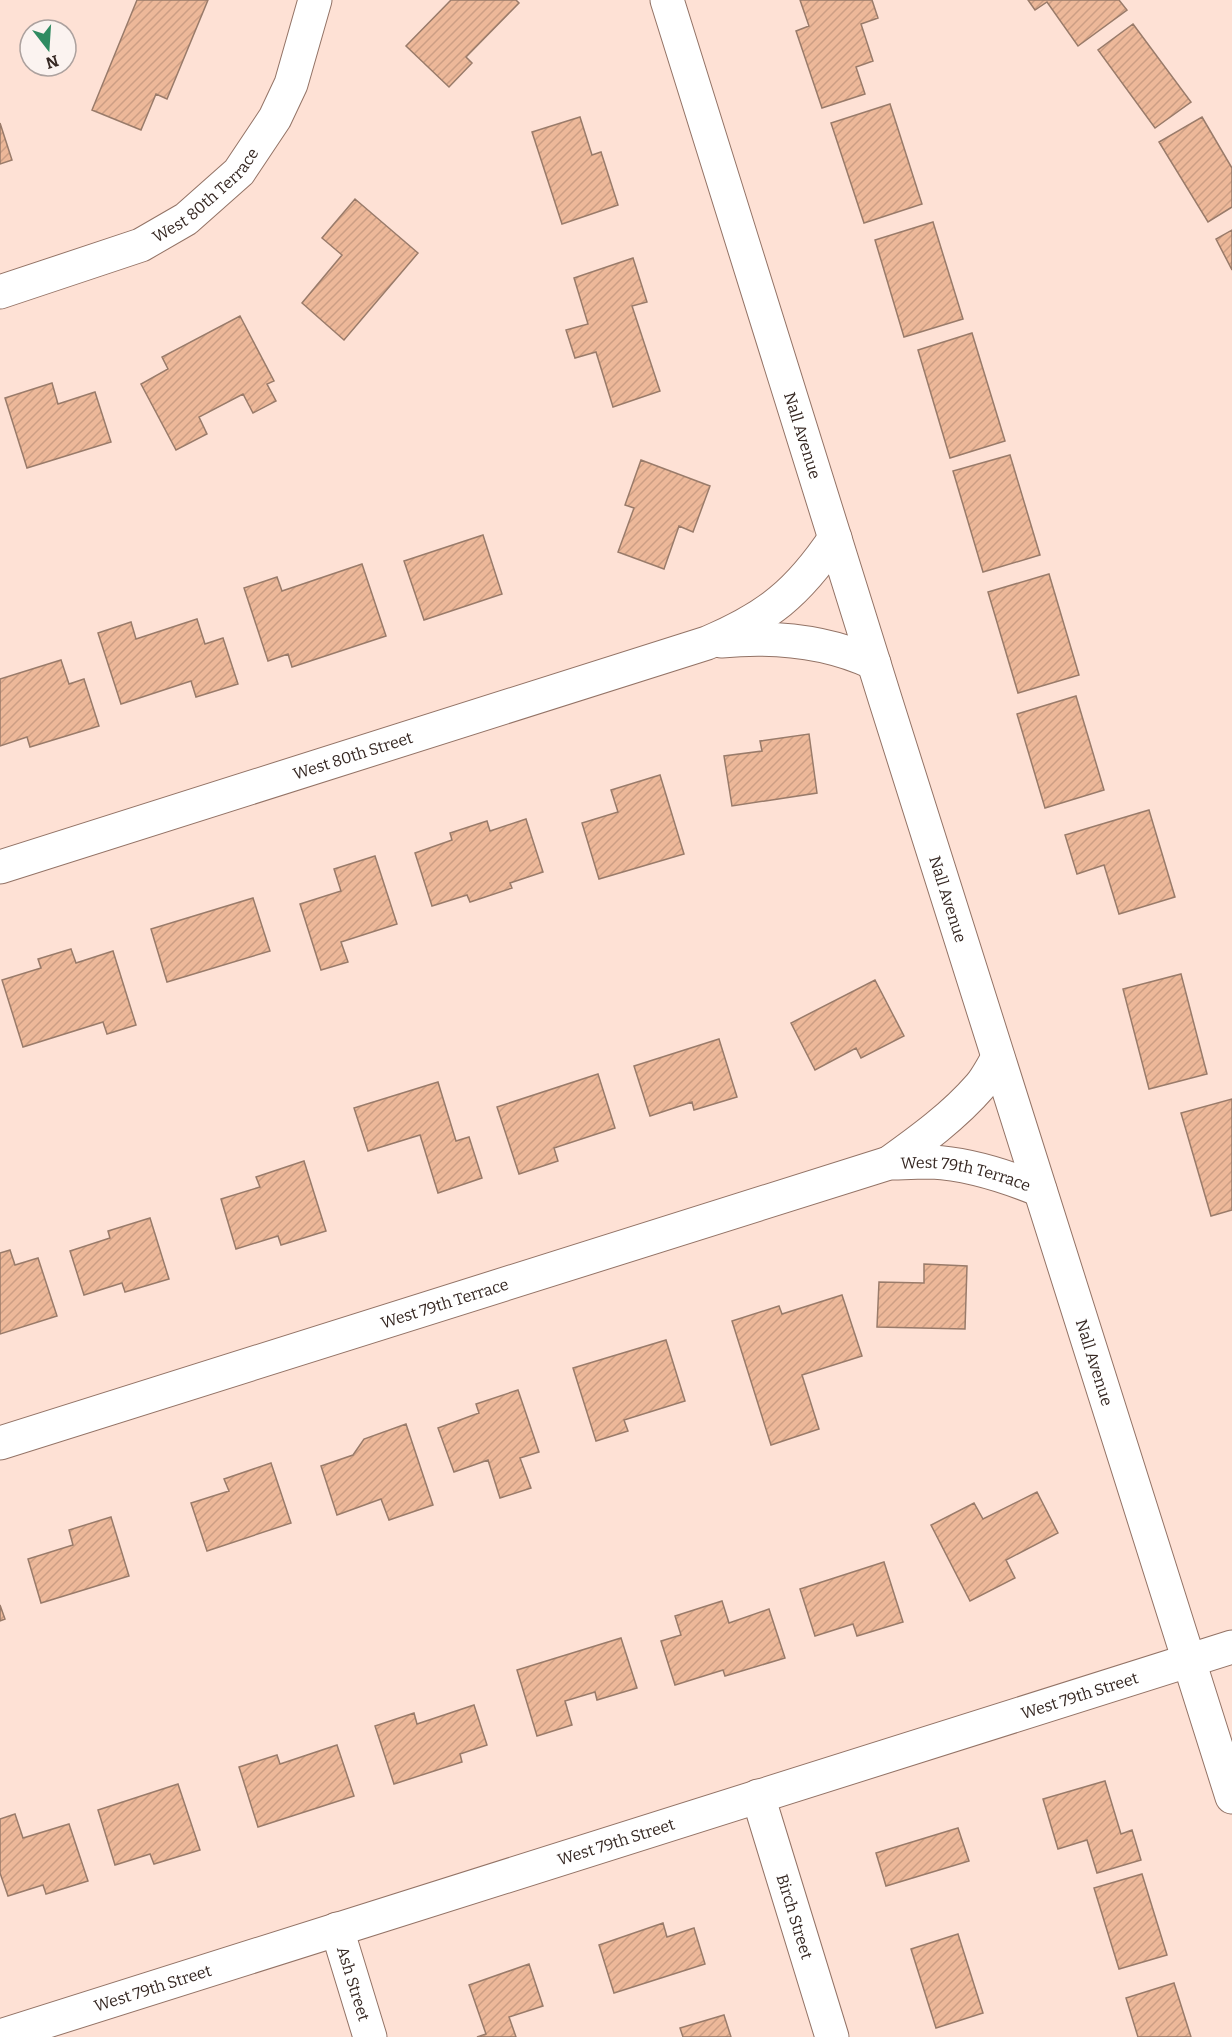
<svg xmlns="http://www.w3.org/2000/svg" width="1232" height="2037" font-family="Bitter,serif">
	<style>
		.building { fill: url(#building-hatch); stroke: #997b6a; stroke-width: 1.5 }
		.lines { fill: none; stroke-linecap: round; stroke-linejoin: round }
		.street-casing { stroke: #937366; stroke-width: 35 }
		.secondary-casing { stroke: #937366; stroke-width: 35 }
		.street { stroke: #fff; stroke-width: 33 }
		.secondary { stroke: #fff; stroke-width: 33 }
		.labels { text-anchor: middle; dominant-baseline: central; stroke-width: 4.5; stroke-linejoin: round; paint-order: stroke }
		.street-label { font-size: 16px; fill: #352722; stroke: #fbf3f0 }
	</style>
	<defs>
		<pattern id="building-hatch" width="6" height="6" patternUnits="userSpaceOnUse" patternTransform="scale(1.5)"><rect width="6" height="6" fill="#edb899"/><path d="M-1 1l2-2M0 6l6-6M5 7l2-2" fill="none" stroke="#cc9e84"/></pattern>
	</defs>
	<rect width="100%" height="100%" fill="#fee1d5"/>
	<path class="building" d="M 137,0 L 208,0 L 167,99 L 156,94 L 141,130 L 92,110 Z
		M 451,0 L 516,0 L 519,3 L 466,57 L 472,63 L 449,87 L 406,46 Z
		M 800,0 L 872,0 L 878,18 L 861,24 L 873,61 L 856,67 L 865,94 L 822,108 L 796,31 L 809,26 Z
		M 1028,0 L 1119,0 L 1127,10 L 1078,46 L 1047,2 L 1035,10 Z
		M 1133,24 L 1191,102 L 1155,128 L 1098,50 Z
		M 890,104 L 922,204 L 864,223 L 831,123 Z
		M 580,117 L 592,155 L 601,152 L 618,205 L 562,224 L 532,132 Z
		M 1202,117 L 1232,168 L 1232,207 L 1208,222 L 1159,142 Z
		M 0,123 L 12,160 L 0,164 Z
		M 355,199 L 418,253 L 344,340 L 302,303 L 342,255 L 322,238 Z
		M 933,222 L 963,319 L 904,337 L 875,240 Z
		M 1232,230 L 1232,270 L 1216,239 Z
		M 633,258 L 647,302 L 632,306 L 660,391 L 613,407 L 596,352 L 575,358 L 566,330 L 588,324 L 574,278 Z
		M 240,316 L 274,381 L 267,384 L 276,401 L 253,413 L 243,394 L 199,417 L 207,434 L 176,450 L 141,384 L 168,369 L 162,357 Z
		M 972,333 L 1005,441 L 950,458 L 918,350 Z
		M 52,383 L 58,404 L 95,392 L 111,442 L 27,468 L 5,398 Z
		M 1010,455 L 1040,555 L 983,572 L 953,471 Z
		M 641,460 L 710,486 L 693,532 L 679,526 L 664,569 L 618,552 L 634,508 L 625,505 Z
		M 483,535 L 502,594 L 424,620 L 404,561 Z
		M 362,564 L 386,636 L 292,667 L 288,654 L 268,661 L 244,588 L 277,577 L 282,591 Z
		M 1049,574 L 1079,675 L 1018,693 L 988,592 Z
		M 197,619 L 205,644 L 223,638 L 238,684 L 196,697 L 191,681 L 121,704 L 98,633 L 131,622 L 136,639 Z
		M 61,660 L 69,684 L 84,679 L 99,726 L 30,747 L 27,737 L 0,746 L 0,679 Z
		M 1076,696 L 1104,790 L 1045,808 L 1017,714 Z
		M 809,734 L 817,793 L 732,806 L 724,756 L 762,751 L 760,741 Z
		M 660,775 L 684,854 L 599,879 L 582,823 L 618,812 L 611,790 Z
		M 1149,810 L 1175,897 L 1119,914 L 1104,865 L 1077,874 L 1065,835 Z
		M 526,819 L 543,872 L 510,883 L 512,888 L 470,902 L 467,895 L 432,906 L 415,853 L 452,840 L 450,833 L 487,821 L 490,831 Z
		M 375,856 L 397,924 L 341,942 L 348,962 L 321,970 L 300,904 L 341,891 L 334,869 Z
		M 253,898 L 270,951 L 167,982 L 151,929 Z
		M 71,949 L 76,963 L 113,951 L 136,1025 L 107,1034 L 103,1022 L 23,1047 L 2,980 L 41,968 L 38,959 Z
		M 1181,974 L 1207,1074 L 1149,1089 L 1123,989 Z
		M 875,980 L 904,1036 L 861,1058 L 856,1048 L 815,1070 L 791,1023 Z
		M 719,1039 L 737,1097 L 694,1110 L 692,1102 L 650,1116 L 634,1066 Z
		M 598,1074 L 615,1128 L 554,1148 L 558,1161 L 519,1174 L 497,1107 Z
		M 438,1082 L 456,1141 L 469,1137 L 482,1178 L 438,1193 L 420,1135 L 368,1151 L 354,1108 Z
		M 1232,1099 L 1232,1210 L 1211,1216 L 1181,1113 Z
		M 304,1161 L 326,1231 L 281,1245 L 278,1236 L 236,1249 L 221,1199 L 260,1187 L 256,1177 Z
		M 150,1218 L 169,1279 L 125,1292 L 122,1283 L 84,1295 L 70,1251 L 110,1238 L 108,1231 Z
		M 10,1250 L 15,1265 L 38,1258 L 57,1316 L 0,1334 L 0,1253 Z
		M 924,1264 L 967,1266 L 965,1329 L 877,1327 L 879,1282 L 924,1283 Z
		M 842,1295 L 862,1356 L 802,1375 L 819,1429 L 771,1445 L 732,1321 L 779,1306 L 782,1314 Z
		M 666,1340 L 685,1401 L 624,1420 L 628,1431 L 596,1441 L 573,1368 Z
		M 518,1390 L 539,1452 L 520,1458 L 531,1488 L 500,1498 L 488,1460 L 454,1472 L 438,1428 L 479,1413 L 476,1404 Z
		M 406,1424 L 433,1505 L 389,1520 L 381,1499 L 337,1515 L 321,1466 L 353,1455 L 364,1439 Z
		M 271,1463 L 291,1523 L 207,1551 L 191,1503 L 229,1491 L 224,1479 Z
		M 1037,1492 L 1058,1533 L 1006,1560 L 1015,1578 L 970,1601 L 931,1525 L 974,1503 L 983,1519 Z
		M 111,1517 L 129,1576 L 41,1603 L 28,1559 L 73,1545 L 69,1530 Z
		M 884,1562 L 903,1622 L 857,1636 L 853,1624 L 815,1636 L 800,1589 Z
		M 722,1601 L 729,1623 L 769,1609 L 785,1658 L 725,1676 L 723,1670 L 675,1685 L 661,1641 L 681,1635 L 675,1616 Z
		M 0,1605 L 5,1619 L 0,1621 Z
		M 621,1638 L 637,1688 L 597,1700 L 595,1692 L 565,1701 L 572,1725 L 537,1736 L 517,1670 Z
		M 474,1705 L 487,1745 L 460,1754 L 462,1762 L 394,1784 L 375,1726 L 414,1713 L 417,1724 Z
		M 337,1745 L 354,1796 L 258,1827 L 239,1767 L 277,1755 L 280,1764 Z
		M 1105,1781 L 1121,1834 L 1132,1830 L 1141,1860 L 1097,1873 L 1087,1840 L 1058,1849 L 1043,1799 Z
		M 178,1784 L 200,1850 L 154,1864 L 150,1854 L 115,1865 L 98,1810 Z
		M 15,1814 L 23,1838 L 69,1824 L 88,1881 L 46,1894 L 43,1885 L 8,1896 L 0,1873 L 0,1819 Z
		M 958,1828 L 969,1861 L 886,1886 L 876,1853 Z
		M 1142,1874 L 1167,1955 L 1119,1969 L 1094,1888 Z
		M 663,1923 L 667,1937 L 694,1928 L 705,1964 L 614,1993 L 599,1945 Z
		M 958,1934 L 983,2013 L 936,2028 L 911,1949 Z
		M 529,1964 L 543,2006 L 509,2017 L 516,2037 L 477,2037 L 486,2034 L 469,1985 Z
		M 1174,1983 L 1191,2037 L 1138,2037 L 1126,1998 Z
		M 724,2015 L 731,2037 L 683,2037 L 680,2028 Z"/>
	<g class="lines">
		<g class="street-casing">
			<g id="street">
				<path id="s1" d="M 0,292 L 141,245 L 186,219 L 239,172 L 275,118 L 291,84 L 315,0"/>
				<path d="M 721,641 C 773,636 827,641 874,663"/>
				<path id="s2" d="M 0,867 L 707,643 C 768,617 798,593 835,538"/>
				<path d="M 889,1163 C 921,1140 954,1116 980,1086 C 987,1078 992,1067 998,1058"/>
				<path id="s3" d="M 0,1443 L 889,1163 C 903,1163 918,1162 932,1162 C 969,1164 1006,1176 1040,1190"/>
				<path id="s4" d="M 758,1796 L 832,2037"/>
				<path id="s5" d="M 337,1929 L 370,2037"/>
			</g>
		</g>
		<g class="secondary-casing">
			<g id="secondary">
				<path id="s6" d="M 667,0 L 886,702 L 1232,1797"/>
				<path id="s7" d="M 0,2036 L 1232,1647"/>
			</g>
		</g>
		<use href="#street" class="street"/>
		<use href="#secondary" class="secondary"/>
	</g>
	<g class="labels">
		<g class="street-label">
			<text stroke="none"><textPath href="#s1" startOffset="231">West 80th Terrace</textPath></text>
			<text stroke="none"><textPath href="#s6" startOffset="456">Nall Avenue</textPath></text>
			<text stroke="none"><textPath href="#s2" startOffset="370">West 80th Street</textPath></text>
			<text stroke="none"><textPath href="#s6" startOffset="942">Nall Avenue</textPath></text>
			<text stroke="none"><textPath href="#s3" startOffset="1010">West 79th Terrace</textPath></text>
			<text stroke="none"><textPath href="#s3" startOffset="466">West 79th Terrace</textPath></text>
			<text stroke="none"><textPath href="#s6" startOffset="1428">Nall Avenue</textPath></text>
			<text stroke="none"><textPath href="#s7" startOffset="1132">West 79th Street</textPath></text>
			<text stroke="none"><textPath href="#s7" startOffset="646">West 79th Street</textPath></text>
			<text stroke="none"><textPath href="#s4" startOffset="126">Birch Street</textPath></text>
			<text stroke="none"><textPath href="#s5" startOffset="57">Ash Street</textPath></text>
			<text stroke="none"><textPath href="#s7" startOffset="160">West 79th Street</textPath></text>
		</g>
	</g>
	<g transform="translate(48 48) rotate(163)"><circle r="28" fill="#fbf3f0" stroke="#aca19e" stroke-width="1.5"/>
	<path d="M0-4.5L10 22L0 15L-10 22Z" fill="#2f8b61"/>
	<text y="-9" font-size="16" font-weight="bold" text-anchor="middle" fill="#352722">N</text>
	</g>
</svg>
